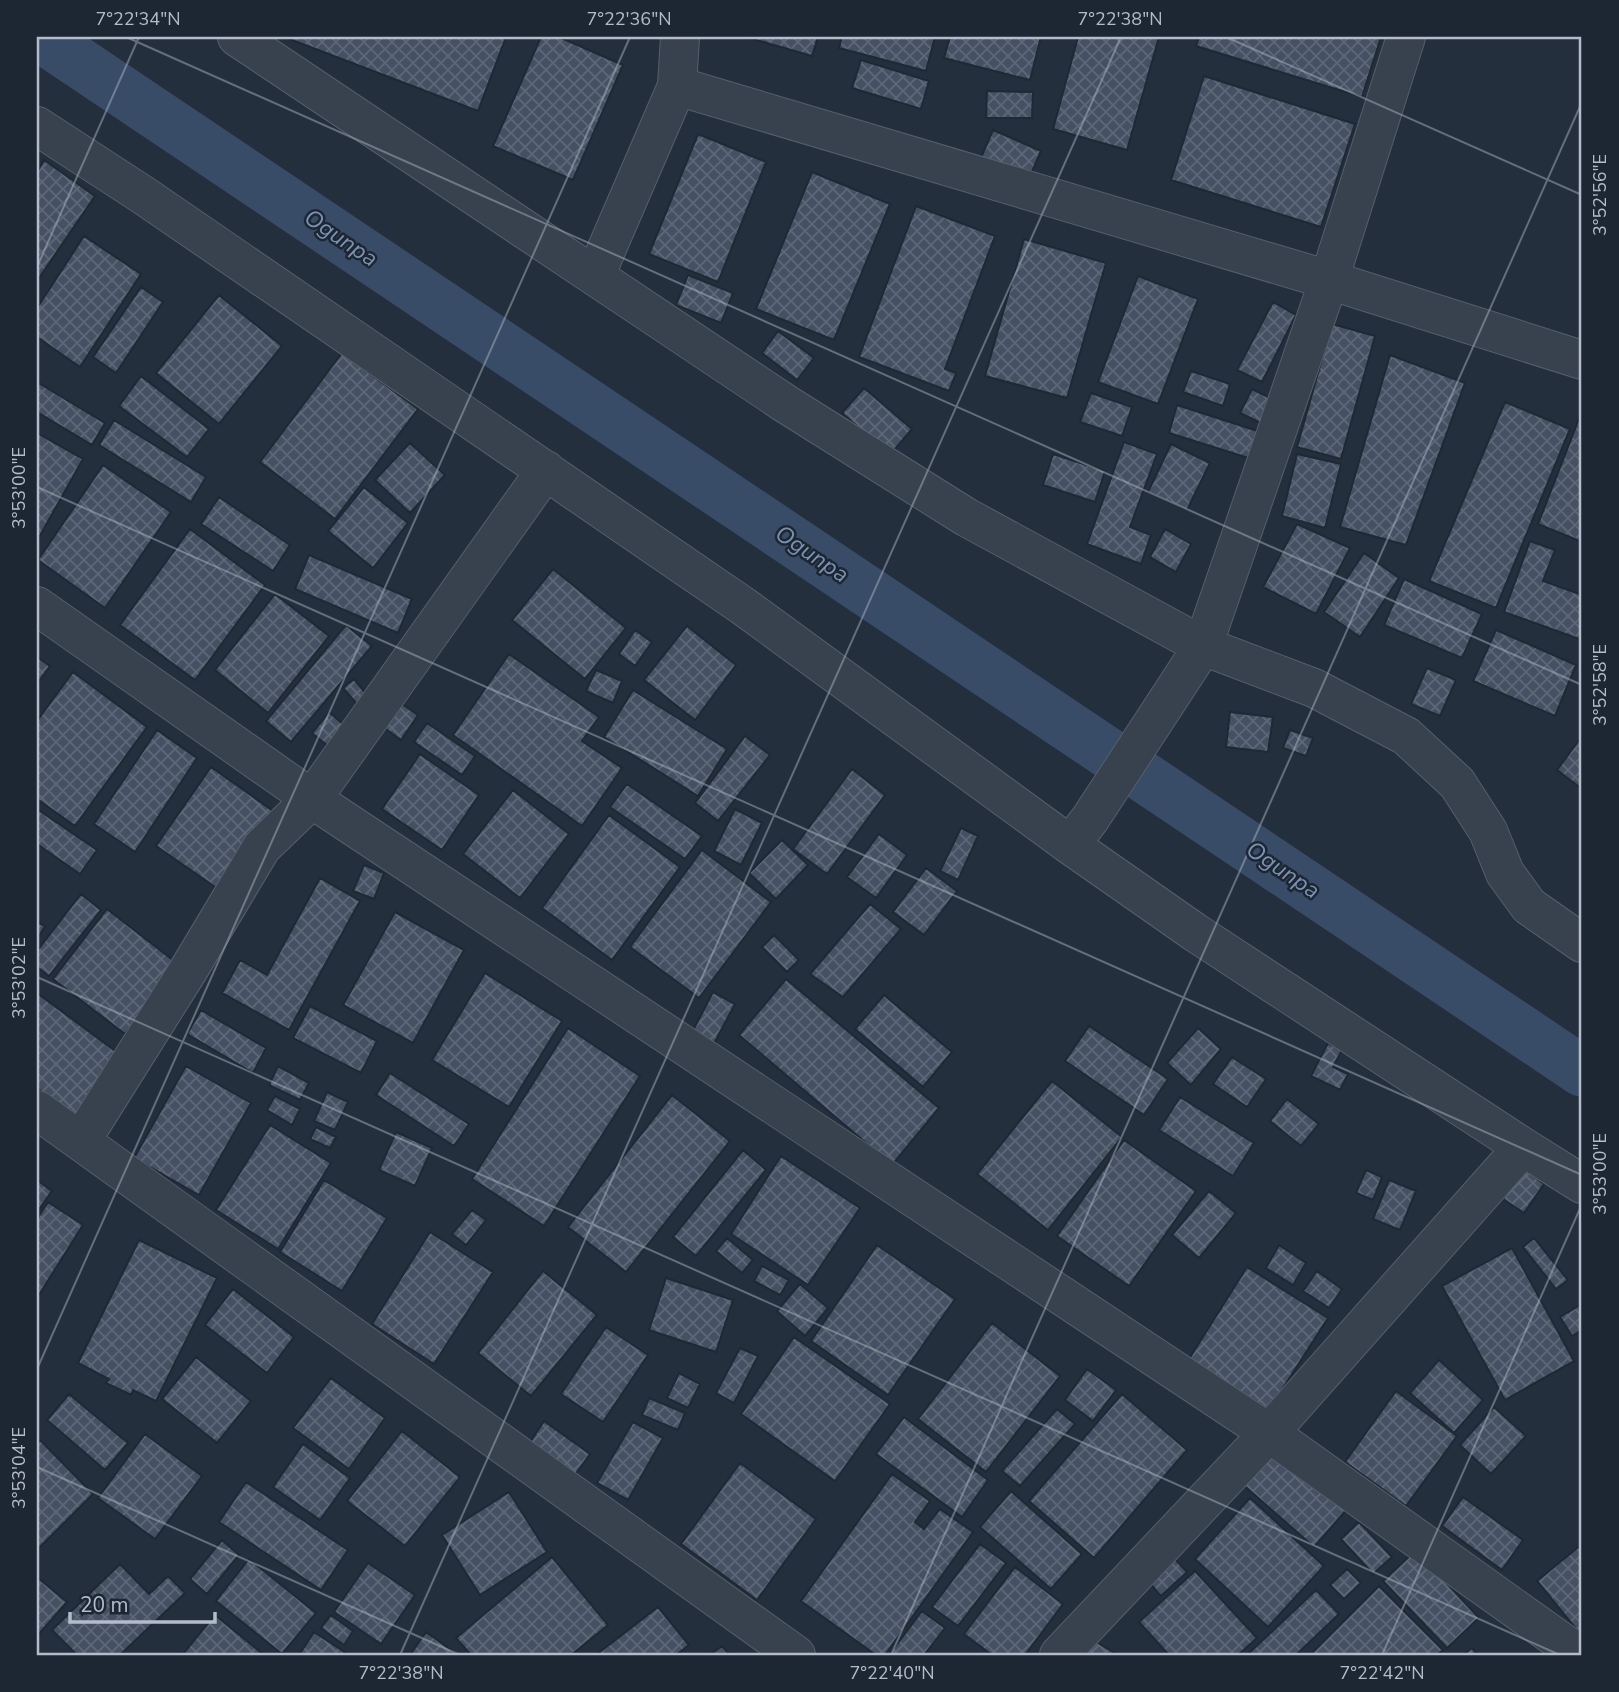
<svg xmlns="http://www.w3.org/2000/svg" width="1619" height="1692" font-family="'Nunito Sans',sans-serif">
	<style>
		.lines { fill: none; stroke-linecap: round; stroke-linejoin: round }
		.canal { stroke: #394c67; stroke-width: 51 }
		.building { fill: url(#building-cross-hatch); stroke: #1f2835; stroke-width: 2 }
		.street-casing { stroke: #565f6c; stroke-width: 40 }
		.street { stroke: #38414e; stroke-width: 38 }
		.ticks { fill: none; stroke: #b4bcc9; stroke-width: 2; stroke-opacity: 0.45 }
		.labels { text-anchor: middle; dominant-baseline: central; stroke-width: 5; stroke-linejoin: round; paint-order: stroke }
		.water-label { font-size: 23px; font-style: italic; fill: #7c92b1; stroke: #1d2633 }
		.neatline { fill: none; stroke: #b4bcc9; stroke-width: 2.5 }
		.ticks-label { font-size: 18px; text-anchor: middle; fill: #b4bcc9 }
	</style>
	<defs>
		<pattern id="building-cross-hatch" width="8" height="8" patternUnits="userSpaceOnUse" patternTransform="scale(1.75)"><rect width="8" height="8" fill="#455162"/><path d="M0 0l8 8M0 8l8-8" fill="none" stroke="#5d6877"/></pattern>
	</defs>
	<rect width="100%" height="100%" fill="#242f3e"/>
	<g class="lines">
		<path class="canal" d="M 41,37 L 1582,1071"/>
	</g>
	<path class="building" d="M 284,37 L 506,37 L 478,111 Z
		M 541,37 L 559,37 L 623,65 L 573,180 L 493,146 Z
		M 746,37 L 818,37 L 812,56 Z
		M 842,37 L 935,37 L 926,71 L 839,48 Z
		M 950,37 L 1041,37 L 1030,80 L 944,58 Z
		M 1078,37 L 1159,37 L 1127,150 L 1053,129 Z
		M 1199,37 L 1381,37 L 1362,97 L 1196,46 Z
		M 861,60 L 929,81 L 921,109 L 852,88 Z
		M 1204,76 L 1355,124 L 1321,227 L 1171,180 Z
		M 987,91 L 1033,92 L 1032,118 L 986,118 Z
		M 993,130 L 1041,151 L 1027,183 L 979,162 Z
		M 698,134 L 766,162 L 718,282 L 649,254 Z
		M 44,160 L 95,196 L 37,281 L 37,172 Z
		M 812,172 L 890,204 L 834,340 L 756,309 Z
		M 916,206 L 995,236 L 945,369 L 956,373 L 949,391 L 859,357 Z
		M 84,236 L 141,274 L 80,367 L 37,337 L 37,308 Z
		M 1024,239 L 1106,263 L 1067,398 L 985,376 Z
		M 688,275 L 733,293 L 721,323 L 676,305 Z
		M 1138,276 L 1198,299 L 1158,404 L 1098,382 Z
		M 141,287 L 163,302 L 116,373 L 93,357 Z
		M 219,295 L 282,346 L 219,424 L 156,373 Z
		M 1273,302 L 1296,315 L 1262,382 L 1237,370 Z
		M 1332,324 L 1375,336 L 1341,459 L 1297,447 Z
		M 778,331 L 814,358 L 797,380 L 762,353 Z
		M 342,353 L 418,409 L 335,519 L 260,462 Z
		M 1390,355 L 1465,383 L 1406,545 L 1340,527 Z
		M 1191,371 L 1230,384 L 1223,406 L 1183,392 Z
		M 141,376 L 209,429 L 187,457 L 119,406 Z
		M 37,382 L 105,423 L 92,445 L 37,412 Z
		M 864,388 L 912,429 L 890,455 L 842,413 Z
		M 1252,389 L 1278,402 L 1267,426 L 1240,413 Z
		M 1091,393 L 1132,407 L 1122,436 L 1080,422 Z
		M 1505,402 L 1570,429 L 1496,608 L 1429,581 Z
		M 1177,405 L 1267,434 L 1258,461 L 1169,433 Z
		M 1582,411 L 1582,542 L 1538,524 Z
		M 114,420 L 206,477 L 191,502 L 99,445 Z
		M 37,433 L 83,459 L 37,541 Z
		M 1124,442 L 1157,454 L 1130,527 L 1151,535 L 1141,564 L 1087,544 Z
		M 410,443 L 445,475 L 410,513 L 375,480 Z
		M 1171,444 L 1210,463 L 1187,510 L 1148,492 Z
		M 1053,454 L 1105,471 L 1095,502 L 1043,485 Z
		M 1297,454 L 1341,464 L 1325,528 L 1282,516 Z
		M 103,465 L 171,512 L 105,608 L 38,560 Z
		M 364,487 L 408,523 L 373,568 L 328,531 Z
		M 219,497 L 290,545 L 273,571 L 201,524 Z
		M 1297,524 L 1350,548 L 1316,614 L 1263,587 Z
		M 190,529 L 265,585 L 195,680 L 120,625 Z
		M 1165,529 L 1191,544 L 1176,572 L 1150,557 Z
		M 1530,541 L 1555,550 L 1543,581 L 1582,595 L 1582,640 L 1504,612 Z
		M 1364,553 L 1399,578 L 1360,637 L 1324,612 Z
		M 309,555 L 412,599 L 398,633 L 295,589 Z
		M 553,569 L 626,628 L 585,679 L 512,620 Z
		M 1404,579 L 1482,614 L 1462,658 L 1384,625 Z
		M 275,594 L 329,636 L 268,713 L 215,670 Z
		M 346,625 L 372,646 L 291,742 L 266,721 Z
		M 687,626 L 736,665 L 695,720 L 644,680 Z
		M 635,630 L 652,642 L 635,666 L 619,654 Z
		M 1496,630 L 1576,665 L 1555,716 L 1473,681 Z
		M 509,654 L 599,717 L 582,741 L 622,768 L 582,826 L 453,735 Z
		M 37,657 L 50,666 L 37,684 Z
		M 1427,668 L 1456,680 L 1440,716 L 1411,704 Z
		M 596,670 L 622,681 L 613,703 L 586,691 Z
		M 73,672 L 147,727 L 75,826 L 37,799 L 37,721 Z
		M 354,679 L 372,701 L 362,710 L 343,688 Z
		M 633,690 L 727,749 L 698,796 L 604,737 Z
		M 399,702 L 418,715 L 401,740 L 383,727 Z
		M 329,712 L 351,731 L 334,751 L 312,733 Z
		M 1230,712 L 1273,717 L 1268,752 L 1226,747 Z
		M 427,723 L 475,756 L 462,775 L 414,742 Z
		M 157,730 L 197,758 L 135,852 L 94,824 Z
		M 1290,730 L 1313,738 L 1306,756 L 1283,748 Z
		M 745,736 L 770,755 L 718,821 L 695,803 Z
		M 1582,736 L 1582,789 L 1557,770 Z
		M 420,754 L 479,795 L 442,850 L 382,809 Z
		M 211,767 L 276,813 L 221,891 L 156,846 Z
		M 852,769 L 885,795 L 827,874 L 793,849 Z
		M 627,784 L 702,836 L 685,859 L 610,807 Z
		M 513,790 L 569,834 L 520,898 L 463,854 Z
		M 37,809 L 97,850 L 80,874 L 37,844 Z
		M 735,809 L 762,823 L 741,865 L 714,851 Z
		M 609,815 L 680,867 L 612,960 L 542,908 Z
		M 961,828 L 978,836 L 958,880 L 940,871 Z
		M 879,834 L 907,855 L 876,898 L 847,877 Z
		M 782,840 L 808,865 L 776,899 L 749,873 Z
		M 702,850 L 771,902 L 699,998 L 630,947 Z
		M 364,865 L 384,873 L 374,899 L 353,891 Z
		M 926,868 L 957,891 L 924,935 L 893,912 Z
		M 320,878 L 360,901 L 289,1030 L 222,993 L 240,960 L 267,975 Z
		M 81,894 L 101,910 L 49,976 L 37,967 L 37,951 Z
		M 870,904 L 901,929 L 843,997 L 810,974 Z
		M 107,909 L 178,964 L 125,1034 L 53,979 Z
		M 395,912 L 464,950 L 413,1043 L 343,1005 Z
		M 37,922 L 45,926 L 37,940 Z
		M 774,935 L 799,960 L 787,972 L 762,947 Z
		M 485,973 L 562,1021 L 509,1107 L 432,1060 Z
		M 786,979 L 939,1108 L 892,1165 L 739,1035 Z
		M 713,992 L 735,1004 L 710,1051 L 688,1040 Z
		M 37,993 L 122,1056 L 77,1117 L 37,1088 Z
		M 884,995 L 952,1052 L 923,1087 L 855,1029 Z
		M 310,1006 L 377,1041 L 361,1073 L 293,1038 Z
		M 201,1010 L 266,1048 L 253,1073 L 187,1034 Z
		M 1089,1026 L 1168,1079 L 1144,1115 L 1065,1061 Z
		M 568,1028 L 640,1076 L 544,1226 L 472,1179 Z
		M 1198,1028 L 1221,1049 L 1191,1085 L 1167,1063 Z
		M 1328,1043 L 1342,1050 L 1333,1067 L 1348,1074 L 1340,1090 L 1311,1076 Z
		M 1232,1057 L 1266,1079 L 1247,1107 L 1213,1084 Z
		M 186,1066 L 251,1103 L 199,1195 L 134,1158 Z
		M 278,1066 L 309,1083 L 300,1100 L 269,1085 Z
		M 390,1073 L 469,1124 L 454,1146 L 376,1095 Z
		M 1052,1081 L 1122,1137 L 1048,1230 L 977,1174 Z
		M 327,1092 L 348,1102 L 335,1130 L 314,1121 Z
		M 672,1095 L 730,1141 L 626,1272 L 568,1227 Z
		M 275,1096 L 300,1109 L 292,1125 L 267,1110 Z
		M 1180,1097 L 1254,1143 L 1233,1176 L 1159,1130 Z
		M 1287,1099 L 1319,1124 L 1301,1146 L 1270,1121 Z
		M 270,1125 L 331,1163 L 278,1249 L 216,1210 Z
		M 316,1127 L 336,1137 L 330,1148 L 310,1139 Z
		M 396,1132 L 432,1148 L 415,1186 L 379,1170 Z
		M 1124,1140 L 1196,1191 L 1129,1286 L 1057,1236 Z
		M 743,1150 L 766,1170 L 696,1256 L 673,1237 Z
		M 781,1156 L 860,1208 L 808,1285 L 731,1234 Z
		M 1524,1169 L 1544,1184 L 1524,1213 L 1503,1199 Z
		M 1366,1170 L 1382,1177 L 1373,1200 L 1356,1193 Z
		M 37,1180 L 52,1191 L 37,1212 Z
		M 324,1180 L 387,1218 L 342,1291 L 280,1252 Z
		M 1389,1180 L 1416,1191 L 1400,1230 L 1373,1219 Z
		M 1209,1191 L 1236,1213 L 1199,1258 L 1172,1235 Z
		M 48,1202 L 83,1225 L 37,1298 L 37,1219 Z
		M 472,1210 L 486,1220 L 466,1245 L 452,1234 Z
		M 430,1232 L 493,1272 L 434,1364 L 372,1324 Z
		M 727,1238 L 753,1260 L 742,1273 L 716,1251 Z
		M 1534,1238 L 1568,1280 L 1556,1289 L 1523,1247 Z
		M 139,1240 L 217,1278 L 156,1401 L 133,1390 L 131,1395 L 106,1383 L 109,1379 L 78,1363 Z
		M 877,1245 L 955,1299 L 888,1395 L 811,1341 Z
		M 1279,1245 L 1306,1263 L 1293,1285 L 1266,1268 Z
		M 1512,1248 L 1574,1361 L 1505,1400 L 1442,1286 Z
		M 762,1266 L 789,1280 L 780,1295 L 754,1281 Z
		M 1247,1267 L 1328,1318 L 1269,1410 L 1189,1359 Z
		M 543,1271 L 597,1315 L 531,1396 L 478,1353 Z
		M 1317,1271 L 1342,1289 L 1329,1308 L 1303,1291 Z
		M 666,1278 L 733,1300 L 716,1352 L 649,1330 Z
		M 800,1284 L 828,1308 L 805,1336 L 777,1311 Z
		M 233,1289 L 294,1337 L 267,1373 L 205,1325 Z
		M 1582,1304 L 1582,1330 L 1572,1336 L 1560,1317 Z
		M 992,1323 L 1060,1376 L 986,1472 L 918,1419 Z
		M 606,1327 L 648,1355 L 603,1422 L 561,1394 Z
		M 794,1337 L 890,1404 L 835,1481 L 741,1414 Z
		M 740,1348 L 758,1356 L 734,1403 L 716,1393 Z
		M 196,1357 L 251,1401 L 217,1443 L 162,1399 Z
		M 1439,1360 L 1483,1400 L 1454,1433 L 1410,1393 Z
		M 1087,1369 L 1116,1390 L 1093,1421 L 1065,1400 Z
		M 679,1373 L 700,1384 L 688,1408 L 667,1398 Z
		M 331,1378 L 385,1418 L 349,1469 L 293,1428 Z
		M 1396,1391 L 1457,1436 L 1406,1506 L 1345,1462 Z
		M 69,1394 L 128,1443 L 105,1470 L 47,1420 Z
		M 1122,1394 L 1187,1450 L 1094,1558 L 1029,1501 Z
		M 649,1398 L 685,1413 L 678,1430 L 642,1415 Z
		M 1494,1407 L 1526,1436 L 1491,1474 L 1460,1445 Z
		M 1057,1409 L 1075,1424 L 1020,1486 L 1002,1471 Z
		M 904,1417 L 988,1480 L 962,1517 L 876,1454 Z
		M 544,1421 L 590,1454 L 575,1475 L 529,1444 Z
		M 633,1422 L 663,1438 L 628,1500 L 597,1483 Z
		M 402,1431 L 460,1477 L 405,1546 L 347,1501 Z
		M 145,1434 L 202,1476 L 155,1539 L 98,1498 Z
		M 40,1440 L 93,1494 L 37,1550 L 37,1443 Z
		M 303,1444 L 350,1478 L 320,1520 L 273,1487 Z
		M 1274,1446 L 1347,1509 L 1314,1547 L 1241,1483 Z
		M 740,1463 L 816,1519 L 757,1600 L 681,1544 Z
		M 892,1474 L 930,1501 L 915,1522 L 924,1529 L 940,1509 L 973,1532 L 885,1655 L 876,1655 L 801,1601 Z
		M 246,1482 L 348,1550 L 321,1590 L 219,1522 Z
		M 1011,1491 L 1082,1554 L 1051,1589 L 980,1527 Z
		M 509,1492 L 547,1552 L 480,1595 L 442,1535 Z
		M 1463,1497 L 1523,1540 L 1502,1570 L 1442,1526 Z
		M 1250,1498 L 1324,1566 L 1268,1627 L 1195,1559 Z
		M 1359,1522 L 1392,1557 L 1373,1574 L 1341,1539 Z
		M 222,1540 L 239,1555 L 207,1594 L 190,1579 Z
		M 980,1544 L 1006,1563 L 958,1626 L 932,1607 Z
		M 1582,1544 L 1582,1634 L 1581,1635 L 1537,1581 Z
		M 1416,1550 L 1479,1618 L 1447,1648 L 1383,1581 Z
		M 552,1557 L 608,1625 L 571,1655 L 471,1655 L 456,1638 Z
		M 1173,1557 L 1187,1572 L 1161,1596 L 1148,1581 Z
		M 249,1559 L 316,1613 L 282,1654 L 216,1601 Z
		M 368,1563 L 415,1595 L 381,1644 L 334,1612 Z
		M 120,1564 L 149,1594 L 168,1576 L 185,1593 L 120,1655 L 77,1655 L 52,1630 Z
		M 1015,1567 L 1063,1604 L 1025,1655 L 992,1655 L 964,1634 Z
		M 1347,1569 L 1361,1583 L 1344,1599 L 1330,1585 Z
		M 1195,1571 L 1257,1638 L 1238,1655 L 1169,1655 L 1139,1622 Z
		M 37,1577 L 67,1602 L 39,1634 L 37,1632 Z
		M 1379,1586 L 1443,1650 L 1437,1655 L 1310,1655 Z
		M 1316,1590 L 1339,1614 L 1296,1655 L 1247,1655 Z
		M 658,1607 L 689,1645 L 676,1655 L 596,1655 Z
		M 922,1611 L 945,1628 L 924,1655 L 889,1655 Z
		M 215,1615 L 264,1655 L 182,1655 Z
		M 331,1615 L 353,1631 L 344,1645 L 321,1628 Z
		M 314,1632 L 349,1655 L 299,1655 Z
		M 426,1632 L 458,1655 L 410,1655 Z
		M 1088,1637 L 1118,1655 L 1077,1655 Z
		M 722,1646 L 730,1655 L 710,1655 Z
		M 1472,1648 L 1478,1655 L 1463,1655 Z"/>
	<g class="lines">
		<g class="street-casing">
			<path id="street" d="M 237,37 L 786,404 L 966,517 L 1203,646 L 1314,688 L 1406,736 L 1457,783 L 1488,831 L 1505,873 L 1529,906 L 1582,943
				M 680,37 L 677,86 L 1329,280 L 1582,360
				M 37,126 L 143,195 L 743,606 L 1070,845 L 1196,933 L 1523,1147 L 1582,1184
				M 595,276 L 677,86
				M 37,606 L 312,799 L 1269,1433 L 1580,1655
				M 1070,845 L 1090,819 L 1203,646 L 1329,280 L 1406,37
				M 37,1110 L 796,1655
				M 81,1141 L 189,969 L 262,847 L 312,799 L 546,470
				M 1059,1655 L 1269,1433 L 1523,1147"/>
		</g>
		<use href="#street" class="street"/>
	</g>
	<path class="ticks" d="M 126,37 L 1582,685M 1226,37 L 1582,195M 37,267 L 139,37M 37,487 L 1582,1175M 37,977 L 1560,1655M 37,1369 L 630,37M 37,1467 L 460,1655M 400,1655 L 1121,37M 891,1655 L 1582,102M 1382,1655 L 1582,1204"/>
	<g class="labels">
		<g class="water-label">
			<text transform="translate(341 238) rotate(34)">Ogunpa</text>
			<text transform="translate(812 554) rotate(34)">Ogunpa</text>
			<text transform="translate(1283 870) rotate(34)">Ogunpa</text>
		</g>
	</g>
	<rect width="1619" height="1692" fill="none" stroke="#1d2633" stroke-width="77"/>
	<path d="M70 1612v10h145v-10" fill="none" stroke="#b4bcc9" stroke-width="3.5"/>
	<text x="80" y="1612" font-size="21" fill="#b4bcc9" stroke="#1d2633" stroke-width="5" paint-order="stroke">20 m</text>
	<rect x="38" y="38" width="1542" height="1616" class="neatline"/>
	<g class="ticks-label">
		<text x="138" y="25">7°22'34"N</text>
		<text x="629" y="25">7°22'36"N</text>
		<text x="1120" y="25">7°22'38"N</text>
		<text transform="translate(1600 195) rotate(-90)" y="6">3°52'56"E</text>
		<text transform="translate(19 488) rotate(-90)" y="6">3°53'00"E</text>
		<text transform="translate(1600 685) rotate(-90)" y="6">3°52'58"E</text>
		<text transform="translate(19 978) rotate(-90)" y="6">3°53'02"E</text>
		<text transform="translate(1600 1174) rotate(-90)" y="6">3°53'00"E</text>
		<text transform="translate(19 1468) rotate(-90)" y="6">3°53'04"E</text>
		<text x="401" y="1679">7°22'38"N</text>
		<text x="892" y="1679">7°22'40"N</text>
		<text x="1382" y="1679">7°22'42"N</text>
	</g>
</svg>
